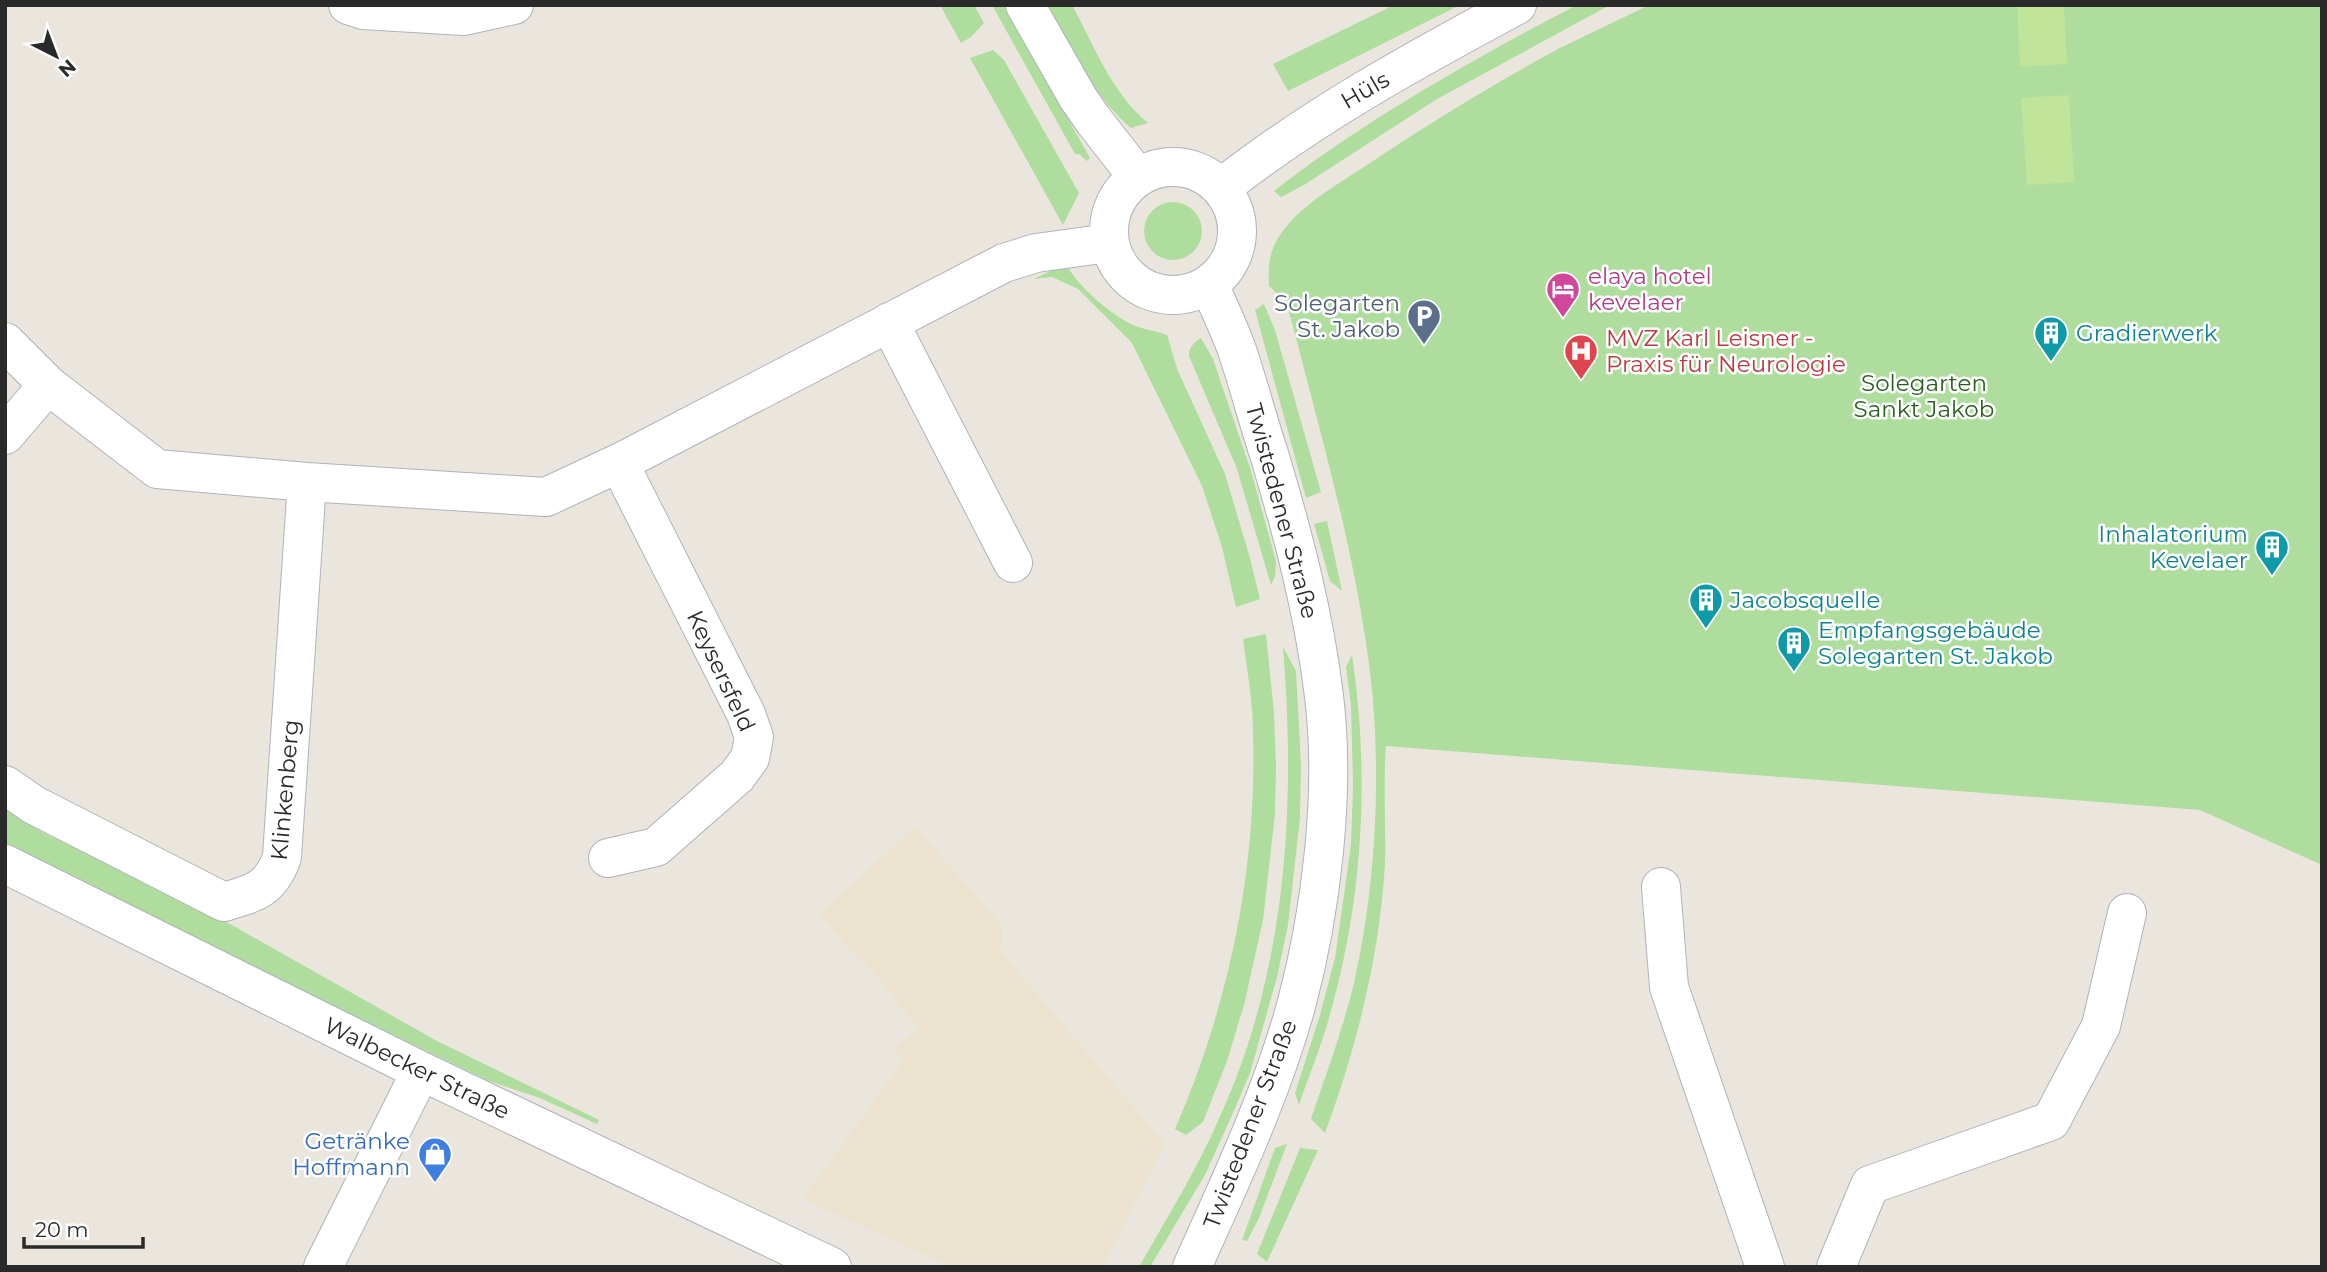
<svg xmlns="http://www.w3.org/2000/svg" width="2327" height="1272" font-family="Montserrat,sans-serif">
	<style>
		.education { fill: #ebe3ce }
		.green { fill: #afdd9e }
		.pitch { fill: #c0e49a }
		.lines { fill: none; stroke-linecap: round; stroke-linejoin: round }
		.minor-casing { stroke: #b0b2bc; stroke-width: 40 }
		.minor { stroke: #fff; stroke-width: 38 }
		.labels { text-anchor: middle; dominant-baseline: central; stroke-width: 5; stroke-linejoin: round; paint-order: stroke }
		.street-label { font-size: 23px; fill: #2a2a2a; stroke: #fff }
		.hotel-label { font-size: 23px; fill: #b23c85; stroke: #fff; text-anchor: start }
		.service-label { font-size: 23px; fill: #4e5e75; stroke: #fff; text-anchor: end }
		.culture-label { font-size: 23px; fill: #0d838f; stroke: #fff; text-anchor: start }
		.health-label { font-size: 23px; fill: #be3a42; stroke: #fff; text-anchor: start }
		.park-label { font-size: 23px; fill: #296120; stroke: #fff }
		.shop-label { font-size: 23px; fill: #366cbe; stroke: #fff; text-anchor: end }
	</style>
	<rect width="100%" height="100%" fill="#ebe6dd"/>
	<path class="education" d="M 915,826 L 1002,926 L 1001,952 L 1165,1144 L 1103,1267 L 952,1267 L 803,1199 L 903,1061 L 894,1049 L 918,1028 L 863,959 L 859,960 L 820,914 Z"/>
	<path class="green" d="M 940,5 L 974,5 L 984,23 L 971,37 L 961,43 Z
		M 992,5 L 1004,5 L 1090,158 L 1087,161 L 1079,154 L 1075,154 Z
		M 1048,5 L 1072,5 C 1094,46 1112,93 1148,123 L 1131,128 C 1093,96 1072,48 1048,5 Z
		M 1394,5 L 1460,5 L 1288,91 L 1273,64 Z
		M 1577,5 L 1610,5 L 1437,99 L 1304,185 L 1281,197 L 1274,191 C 1365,120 1475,58 1577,5 Z
		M 1649,5 L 2322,5 L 2322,865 L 2200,810 L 1386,746 C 1383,784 1386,824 1385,863 C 1380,955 1357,1046 1325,1133 L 1311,1119 C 1326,1074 1343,1029 1354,983 C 1376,887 1382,769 1370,672 C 1355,551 1320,432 1290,315 L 1283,299 L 1269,286 C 1268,267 1269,251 1280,235 C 1300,205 1337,185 1367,165 C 1428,124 1493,84 1558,49 C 1588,34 1619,20 1649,5 Z
		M 993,50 L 1004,60 L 1079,193 L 1063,225 L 970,58 Z
		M1144 231a29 29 0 1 1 58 0a29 29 0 1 1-58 0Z
		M 1066,263 C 1075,285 1114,317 1135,326 C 1146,330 1157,331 1167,335 L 1178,371 L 1225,474 L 1250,558 L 1260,599 L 1236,607 L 1222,547 L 1202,486 L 1132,343 L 1078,289 L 1052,277 L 1034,279 Z
		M 1264,304 L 1275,330 L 1321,492 L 1306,498 L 1255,310 Z
		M 1201,338 L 1213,359 L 1251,471 L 1276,561 L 1275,576 L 1271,585 L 1237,469 L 1189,356 C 1189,347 1194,342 1201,338 Z
		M 1327,521 L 1342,591 L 1330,581 L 1314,524 Z
		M 1266,634 L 1274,713 L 1276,766 L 1275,814 L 1263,920 L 1244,1005 L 1227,1061 L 1203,1122 L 1186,1135 L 1175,1129 C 1229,1005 1257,870 1253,734 C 1253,703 1247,670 1243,639 Z
		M 1283,647 L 1296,671 L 1301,764 L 1300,818 L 1288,925 L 1277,977 L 1250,1073 L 1233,1113 L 1205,1175 L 1150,1267 L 1139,1267 C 1168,1216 1199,1166 1222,1112 C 1287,966 1296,804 1283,647 Z
		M 1352,655 C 1370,774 1363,899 1330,1014 C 1322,1045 1309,1075 1299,1105 L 1295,1093 L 1320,1015 L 1335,958 L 1343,902 L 1351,844 L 1353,786 L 1351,705 L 1346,667 Z
		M 5,809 L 42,832 L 214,915 L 437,1041 L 599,1120 L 597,1124 L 540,1098 L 489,1081 L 145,916 L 9,845 L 5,843 Z
		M 1287,1144 L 1259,1218 L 1247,1241 L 1242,1240 L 1275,1148 Z
		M 1300,1148 L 1318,1150 L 1267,1262 L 1257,1254 Z"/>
	<path class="pitch" d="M 2017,5 L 2064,5 L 2067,64 L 2020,67 Z
		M 2069,95 L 2074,182 L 2027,185 L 2021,98 Z"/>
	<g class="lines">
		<g class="minor-casing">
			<path id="minor" d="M 348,5 L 363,10 L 464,16 L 514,5
				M 1025,5 L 1078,98 L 1094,121 L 1137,176
				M1109 231a64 64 0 1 1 128 0a64 64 0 1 1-128 0Z
				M 1221,188 C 1314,115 1413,61 1517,5
				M 889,322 L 1013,563
				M 5,342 L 48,385 L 5,435
				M 48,385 L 157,469 L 307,482 L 546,497 L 619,463 L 1004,263 L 1036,253 L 1109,243
				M 5,785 L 34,805 L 224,902 C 255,893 271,889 282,857 L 307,482
				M 608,858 L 656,847 L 737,776 L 750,758 L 754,737 L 746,714 L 619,463
				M 5,864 L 421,1071 L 832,1267
				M 1661,887 L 1669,987 L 1765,1267
				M 323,1267 L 421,1071
				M 1192,1267 C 1230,1182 1271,1096 1296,1006 C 1321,913 1336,793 1324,696 C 1314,613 1293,534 1269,454 C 1258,421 1249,386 1238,353 C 1230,330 1219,307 1209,285
				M 1836,1267 L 1870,1185 L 2051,1121 L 2101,1026 L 2127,913"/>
		</g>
		<use href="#minor" class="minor"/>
	</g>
	<defs>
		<g id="hotel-pin" transform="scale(1.75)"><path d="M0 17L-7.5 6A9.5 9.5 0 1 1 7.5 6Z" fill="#d1479c" stroke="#fff"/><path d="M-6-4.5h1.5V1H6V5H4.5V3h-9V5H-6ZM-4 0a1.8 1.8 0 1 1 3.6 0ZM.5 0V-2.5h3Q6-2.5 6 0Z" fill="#fff"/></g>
		<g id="parking-pin" transform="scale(1.75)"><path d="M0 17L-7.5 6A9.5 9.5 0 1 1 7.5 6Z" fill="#5c6f8a" stroke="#fff"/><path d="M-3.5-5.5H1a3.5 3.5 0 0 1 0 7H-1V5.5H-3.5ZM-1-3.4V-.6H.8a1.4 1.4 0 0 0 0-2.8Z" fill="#fff"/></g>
		<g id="building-pin" transform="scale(1.75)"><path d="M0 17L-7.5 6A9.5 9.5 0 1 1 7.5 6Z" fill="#0f9aa8" stroke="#fff"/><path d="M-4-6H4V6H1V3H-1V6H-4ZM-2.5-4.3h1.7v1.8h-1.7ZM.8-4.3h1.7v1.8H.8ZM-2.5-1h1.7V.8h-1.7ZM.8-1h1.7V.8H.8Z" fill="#fff"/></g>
		<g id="hospital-pin" transform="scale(1.75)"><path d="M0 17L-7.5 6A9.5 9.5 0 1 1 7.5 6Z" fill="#e0444e" stroke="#fff"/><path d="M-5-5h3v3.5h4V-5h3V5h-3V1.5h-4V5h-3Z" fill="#fff"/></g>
		<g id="shop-pin" transform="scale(1.75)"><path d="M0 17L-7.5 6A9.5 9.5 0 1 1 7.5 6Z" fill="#3f7fe0" stroke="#fff"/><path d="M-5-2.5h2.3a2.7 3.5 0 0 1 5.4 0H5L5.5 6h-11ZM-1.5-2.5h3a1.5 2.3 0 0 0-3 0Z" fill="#fff"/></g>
	</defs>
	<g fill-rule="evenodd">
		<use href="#hotel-pin" x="1563" y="289"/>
		<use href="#parking-pin" x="1424" y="316"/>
		<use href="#building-pin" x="2051" y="333"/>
		<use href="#hospital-pin" x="1581" y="351"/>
		<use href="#building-pin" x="2272" y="547"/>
		<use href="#building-pin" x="1706" y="600"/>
		<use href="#building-pin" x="1794" y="643"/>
		<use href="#shop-pin" x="435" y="1154"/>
	</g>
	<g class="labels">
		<g class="street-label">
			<text transform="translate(1365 90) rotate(-30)">Hüls</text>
			<text transform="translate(1282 511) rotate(75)">Twistedener Straße</text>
			<text transform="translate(721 671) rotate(65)">Keysersfeld</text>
			<text transform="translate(285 790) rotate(-85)">Klinkenberg</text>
			<text transform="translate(417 1068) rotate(26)">Walbecker Straße</text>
			<text transform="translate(1250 1124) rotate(-69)">Twistedener Straße</text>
		</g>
		<g class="hotel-label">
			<text x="1588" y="276">elaya hotel<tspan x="1588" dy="26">kevelaer</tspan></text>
		</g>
		<g class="service-label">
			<text x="1400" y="303">Solegarten<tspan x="1400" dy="26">St. Jakob</tspan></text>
		</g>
		<g class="culture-label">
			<text x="2076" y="333">Gradierwerk</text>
			<text x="2248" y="534" text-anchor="end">Inhalatorium<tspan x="2248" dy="26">Kevelaer</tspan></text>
			<text x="1730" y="600">Jacobsquelle</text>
			<text x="1818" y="630">Empfangsgebäude<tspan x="1818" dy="26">Solegarten St. Jakob</tspan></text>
		</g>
		<g class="health-label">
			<text x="1606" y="338">MVZ Karl Leisner -<tspan x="1606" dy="26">Praxis für Neurologie</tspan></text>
		</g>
		<g class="park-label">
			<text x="1924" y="383">Solegarten<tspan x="1924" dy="26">Sankt Jakob</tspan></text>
		</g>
		<g class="shop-label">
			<text x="410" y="1141">Getränke<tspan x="410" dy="26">Hoffmann</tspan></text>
		</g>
	</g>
	<rect width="2327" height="1272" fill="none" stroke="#2a2a2a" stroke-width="14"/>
	<g transform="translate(56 56) rotate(138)" stroke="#ffffff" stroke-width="5" paint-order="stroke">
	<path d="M0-5L12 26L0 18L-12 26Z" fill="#2a2a2a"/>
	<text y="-10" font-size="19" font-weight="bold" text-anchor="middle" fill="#2a2a2a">N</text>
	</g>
	<path d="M24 1237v10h119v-10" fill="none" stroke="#2a2a2a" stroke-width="3.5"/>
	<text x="35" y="1237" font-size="21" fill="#2a2a2a" stroke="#ffffff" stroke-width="5" paint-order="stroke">20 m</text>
</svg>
